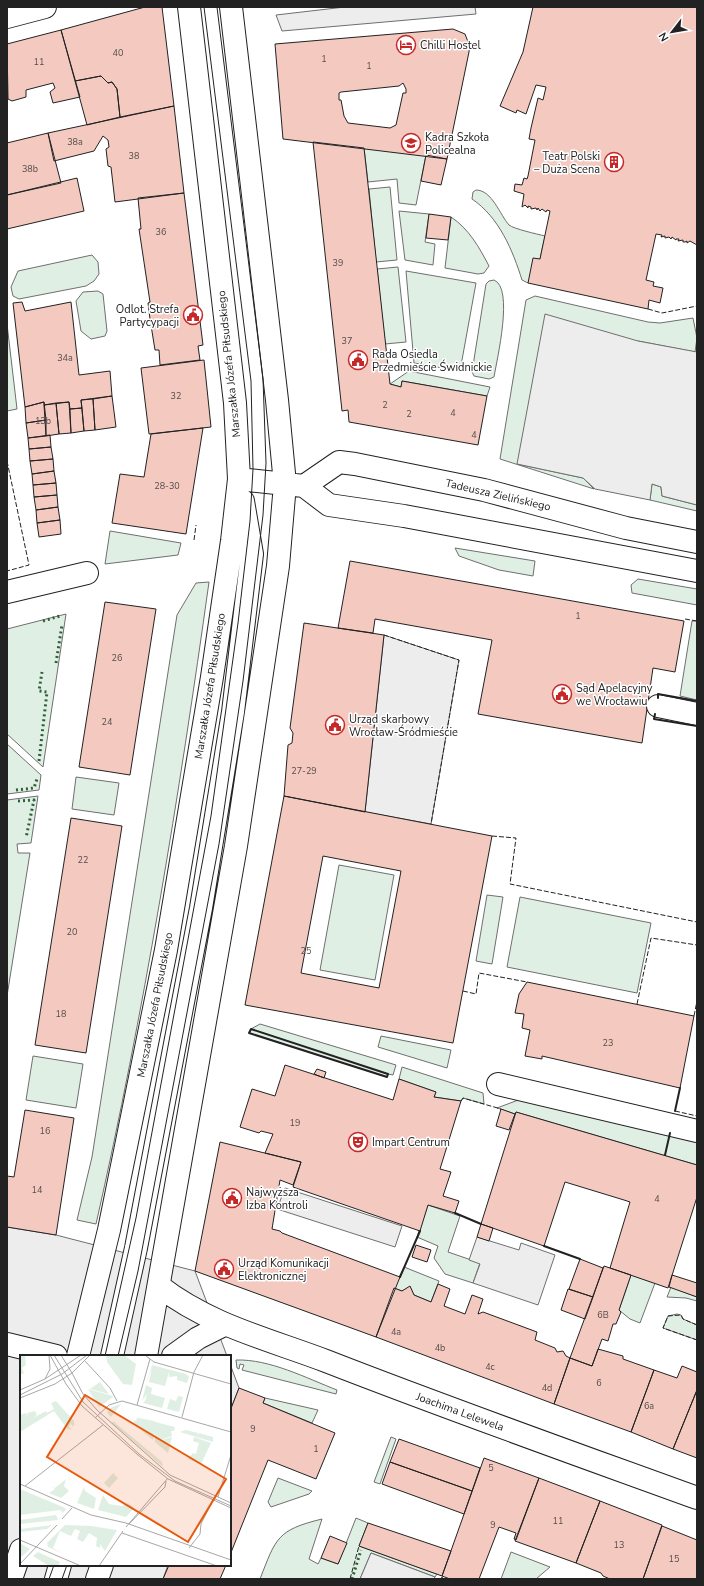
<svg xmlns="http://www.w3.org/2000/svg" width="704" height="1586" font-family="'Nunito Sans',sans-serif">
	<style>
		.green { fill: #e0efe3; stroke: #6f6f6f }
		.parking { fill: #ededed; stroke: #6f6f6f }
		.building { fill: #f3c9c0; stroke: #222; fill-rule: evenodd }
		.lines { fill: none; stroke-linecap: round; stroke-linejoin: round }
		.minor-casing { stroke: #222; stroke-width: 24 }
		.minor { stroke: #fff; stroke-width: 22 }
		.tram { stroke: #222; stroke-width: 1 }
		.hedge { stroke: #2f5e38; stroke-width: 3; stroke-dasharray: 2 3; stroke-linecap: butt }
		.fence { stroke: #222; stroke-width: 1; stroke-dasharray: 5 2; stroke-linecap: butt }
		.wall { stroke: #222; stroke-width: 2 }
		.labels { text-anchor: middle; dominant-baseline: central; stroke-width: 3; stroke-linejoin: round; paint-order: stroke }
		.number-label { font-size: 9px; fill: #564c4a }
		.poi-label { font-size: 11px; fill: #222; stroke: #fff; text-anchor: start }
		.street-label { font-size: 11px; fill: #222; stroke: #fff }
		.inset-road { fill: none; stroke: #a7a7a7; stroke-width: 1 }
		.view { fill: #e8590c; fill-opacity: 0.15; stroke: #e8590c; stroke-width: 2 }
		.inset-edge { fill: none; stroke: #222; stroke-width: 2 }
	</style>
	<rect width="100%" height="100%" fill="#fff"/>
	<path class="green" d="M 364,148 L 426,155 L 416,205 L 399,203 L 397,179 L 368,182 Z
		M 390,187 L 397,260 L 376,262 L 369,189 Z
		M 476,190 C 492,190 500,215 509,225 C 514,229 537,234 545,236 L 540,259 L 528,283 L 522,280 C 513,251 499,217 472,199 L 473,192 Z
		M 399,211 L 429,214 L 425,242 L 435,244 L 433,265 L 405,260 Z
		M 451,217 C 469,229 479,247 489,266 L 484,273 L 478,274 L 445,268 Z
		M 92,255 L 98,262 L 99,274 L 94,281 L 86,286 L 19,299 L 13,296 L 11,287 L 18,271 Z
		M 398,267 L 406,342 L 385,344 L 377,269 Z
		M 406,271 L 476,283 L 460,371 L 414,363 Z
		M 494,280 C 514,288 497,359 494,377 L 489,379 L 474,376 L 472,372 L 486,284 L 489,281 Z
		M 98,291 L 103,294 L 107,331 L 105,336 L 91,339 L 81,331 L 76,301 L 83,292 Z
		M 535,296 L 648,322 L 660,323 L 693,318 L 697,338 L 695,352 L 638,341 L 517,464 L 583,478 L 594,489 L 500,459 L 526,300 Z
		M 7,324 L 17,409 L 7,411 Z
		M 409,371 L 490,387 L 487,396 L 402,381 L 401,387 L 390,384 Z
		M 652,484 L 661,487 L 662,496 L 697,505 L 697,511 L 650,500 Z
		M 110,531 L 181,543 L 178,555 L 105,564 Z
		M 455,548 L 535,561 L 533,576 L 499,570 L 459,556 Z
		M 638,579 L 697,589 L 697,605 L 632,593 L 631,585 Z
		M 209,582 C 179,797 144,1012 96,1224 L 77,1220 L 92,1157 L 177,615 L 196,583 Z
		M 66,614 L 43,767 L 7,734 L 7,629 Z
		M 692,621 L 697,621 L 697,700 L 680,696 Z
		M 7,744 L 41,775 L 39,790 L 7,794 Z
		M 76,777 L 119,783 L 114,815 L 72,809 Z
		M 38,796 L 31,843 L 17,844 L 18,853 L 30,853 L 7,996 L 7,800 Z
		M 339,865 L 394,875 L 375,980 L 320,970 Z
		M 487,895 L 503,897 L 492,964 L 476,961 Z
		M 520,897 L 651,923 L 637,993 L 507,967 Z
		M 260,1024 L 396,1065 L 393,1075 L 388,1074 L 387,1077 L 249,1033 L 251,1029 Z
		M 381,1036 L 451,1050 L 447,1068 L 378,1047 Z
		M 33,1056 L 83,1064 L 76,1108 L 26,1100 Z
		M 402,1067 L 483,1093 L 484,1104 L 463,1098 L 461,1101 L 434,1097 L 436,1092 L 399,1079 Z
		M 521,1099 L 697,1141 L 697,1165 L 516,1112 L 515,1114 L 497,1108 Z
		M 428,1205 L 460,1216 L 448,1252 L 480,1263 L 473,1283 L 445,1274 L 434,1258 L 438,1246 L 417,1237 Z
		M 404,1267 L 439,1281 L 431,1302 L 414,1295 L 410,1287 L 402,1291 L 394,1288 Z
		M 631,1275 L 655,1283 L 640,1323 L 630,1319 L 619,1310 Z
		M 671,1287 L 697,1297 L 697,1301 L 686,1298 L 667,1297 Z
		M 677,1314 L 681,1315 L 683,1319 L 697,1325 L 697,1340 L 663,1328 L 668,1316 Z
		M 236,1360 C 270,1359 306,1378 337,1390 L 336,1394 L 242,1370 L 244,1365 L 240,1364 L 239,1369 L 237,1368 Z
		M 265,1398 L 318,1410 L 312,1423 L 263,1403 Z
		M 391,1437 L 396,1439 L 380,1484 L 374,1482 Z
		M 278,1478 L 312,1491 L 309,1494 L 271,1507 L 268,1502 Z
		M 356,1518 L 368,1523 L 359,1546 L 437,1574 L 435,1577 L 371,1553 L 360,1579 L 260,1579 C 276,1538 277,1530 322,1519 L 309,1559 L 318,1564 L 321,1558 L 338,1564 Z
		M 511,1552 L 550,1567 L 536,1579 L 501,1579 Z"/>
	<path class="parking" d="M 345,7 L 475,7 L 476,14 L 282,31 L 276,15 Z
		M 545,314 L 638,341 L 697,352 L 697,505 L 662,496 L 661,487 L 652,484 L 650,500 L 595,489 L 583,478 L 517,464 Z
		M 384,635 L 459,660 L 431,824 L 365,812 Z
		M 285,1188 L 402,1226 L 395,1247 L 277,1209 Z
		M 7,1227 L 56,1235 L 195,1271 L 227,1356 L 21,1356 L 21,1565 L 168,1565 L 163,1579 L 7,1579 Z
		M 477,1237 L 519,1250 L 521,1243 L 555,1255 L 538,1305 L 473,1283 L 480,1264 L 469,1260 Z
		M 230,1364 L 239,1388 L 230,1411 Z
		M 371,1553 L 435,1577 L 434,1579 L 360,1579 Z"/>
	<path class="building" d="M 145,7 L 162,7 L 174,106 L 120,117 L 117,89 L 112,82 L 108,83 L 101,76 L 75,81 L 61,30 Z
		M 533,7 L 697,7 L 697,245 L 690,241 L 687,243 L 687,241 L 685,242 L 683,242 L 683,240 L 678,241 L 679,239 L 676,239 L 676,240 L 672,237 L 671,239 L 669,237 L 665,238 L 665,236 L 661,237 L 662,235 L 656,234 L 646,280 L 654,282 L 653,286 L 663,288 L 660,303 L 649,300 L 648,309 L 528,283 L 533,258 L 540,259 L 550,211 L 547,210 L 546,212 L 542,209 L 540,211 L 538,208 L 537,210 L 536,208 L 531,209 L 531,207 L 528,206 L 528,208 L 525,205 L 522,207 L 524,194 L 514,191 L 515,184 L 522,185 L 524,178 L 527,179 L 528,176 L 535,140 L 529,139 L 531,128 L 538,98 L 543,100 L 546,87 L 536,85 L 526,114 L 517,110 L 516,113 L 500,106 L 523,52 Z
		M 453,29 L 465,34 L 470,47 L 447,159 L 283,139 L 275,44 ZM 403,83 L 406,89 L 406,93 L 403,93 L 396,125 L 390,128 L 348,123 L 344,116 L 341,100 L 339,100 L 339,93 L 341,92 L 399,86 Z
		M 61,30 L 80,97 L 53,103 L 50,92 L 55,88 L 53,83 L 26,90 L 26,97 L 12,101 L 8,99 L 7,44 Z
		M 101,76 L 108,83 L 112,82 L 117,89 L 120,117 L 87,125 L 75,81 Z
		M 174,106 L 184,193 L 115,202 L 111,167 L 108,166 L 106,149 L 109,147 L 108,140 L 103,136 L 94,151 L 54,161 L 48,133 Z
		M 48,133 L 61,183 L 7,195 L 7,143 Z
		M 313,142 L 364,148 L 390,384 L 401,387 L 402,381 L 487,396 L 478,445 L 349,422 L 348,410 L 342,411 Z
		M 426,155 L 447,159 L 441,185 L 421,181 Z
		M 77,178 L 84,211 L 7,229 L 7,195 Z
		M 184,193 L 203,345 L 198,346 L 200,360 L 160,365 L 159,350 L 155,350 L 150,319 L 148,303 L 150,302 L 139,229 L 141,229 L 138,198 Z
		M 429,214 L 451,217 L 448,240 L 426,238 Z
		M 22,302 L 25,311 L 71,302 L 79,375 L 110,371 L 112,396 L 81,400 L 82,408 L 70,409 L 69,402 L 44,405 L 44,402 L 25,407 L 13,303 Z
		M 204,360 L 211,427 L 149,434 L 141,368 Z
		M 112,396 L 116,427 L 95,430 L 93,399 Z
		M 93,399 L 95,430 L 84,431 L 81,400 Z
		M 44,402 L 46,420 L 26,423 L 25,407 Z
		M 69,402 L 71,433 L 59,434 L 56,403 Z
		M 56,403 L 59,434 L 46,436 L 44,405 Z
		M 82,408 L 84,431 L 71,433 L 70,409 Z
		M 46,420 L 46,436 L 28,438 L 26,423 Z
		M 203,428 L 186,534 L 112,523 L 120,474 L 144,477 L 151,434 Z
		M 50,435 L 51,447 L 29,449 L 28,438 Z
		M 51,447 L 53,459 L 30,461 L 29,449 Z
		M 53,459 L 54,471 L 32,474 L 30,461 Z
		M 54,471 L 56,483 L 33,485 L 32,474 Z
		M 56,483 L 57,495 L 34,497 L 33,485 Z
		M 57,495 L 58,507 L 36,510 L 34,497 Z
		M 58,507 L 60,520 L 37,523 L 36,510 Z
		M 60,520 L 61,534 L 39,537 L 37,523 Z
		M 350,561 L 684,621 L 675,672 L 653,668 L 642,743 L 478,714 L 492,640 L 375,619 L 373,633 L 338,628 Z
		M 105,602 L 156,609 L 130,775 L 79,767 Z
		M 304,623 L 384,635 L 365,812 L 284,796 L 288,745 L 292,743 L 293,733 L 290,728 Z
		M 284,796 L 492,836 L 453,1043 L 245,1005 ZM 323,856 L 401,871 L 379,988 L 301,973 Z
		M 71,818 L 122,826 L 86,1053 L 35,1045 Z
		M 527,982 L 694,1016 L 680,1088 L 542,1056 L 542,1059 L 525,1056 L 530,1030 L 522,1028 L 524,1014 L 515,1013 L 519,994 Z
		M 285,1065 L 393,1100 L 399,1079 L 436,1092 L 434,1097 L 461,1101 L 440,1169 L 451,1172 L 443,1196 L 459,1201 L 455,1213 L 428,1205 L 420,1231 L 293,1187 L 301,1162 L 265,1153 L 273,1134 L 261,1131 L 259,1133 L 240,1127 L 252,1089 L 275,1096 Z
		M 317,1069 L 326,1072 L 324,1078 L 314,1074 Z
		M 501,1109 L 515,1114 L 509,1130 L 496,1126 Z
		M 25,1110 L 74,1118 L 56,1235 L 7,1227 L 7,1176 L 14,1177 Z
		M 516,1112 L 697,1165 L 697,1197 L 668,1288 L 610,1268 L 630,1202 L 624,1200 L 565,1182 L 544,1246 L 481,1224 Z
		M 220,1142 L 301,1162 L 293,1185 L 280,1180 L 272,1229 L 280,1231 L 282,1233 L 400,1277 L 376,1337 L 195,1271 Z
		M 481,1224 L 493,1228 L 489,1241 L 477,1237 Z
		M 416,1245 L 431,1250 L 427,1262 L 412,1257 Z
		M 580,1259 L 603,1268 L 593,1297 L 569,1289 Z
		M 604,1266 L 631,1275 L 619,1310 L 621,1312 L 616,1324 L 613,1324 L 608,1341 L 602,1339 L 592,1366 L 570,1358 Z
		M 672,1275 L 697,1283 L 697,1297 L 669,1287 Z
		M 438,1284 L 450,1289 L 444,1306 L 465,1314 L 472,1295 L 483,1299 L 478,1314 L 483,1312 L 537,1332 L 535,1340 L 555,1348 L 557,1352 L 563,1351 L 566,1356 L 570,1358 L 554,1404 L 376,1337 L 394,1288 L 402,1291 L 410,1286 L 414,1295 L 431,1302 Z
		M 568,1289 L 593,1297 L 585,1319 L 561,1310 Z
		M 598,1349 L 623,1356 L 623,1359 L 654,1370 L 631,1432 L 554,1404 L 570,1358 L 592,1366 Z
		M 682,1366 L 697,1372 L 697,1390 L 673,1449 L 631,1432 L 654,1370 L 677,1378 Z
		M 239,1388 L 265,1398 L 263,1403 L 335,1433 L 316,1479 L 268,1460 L 230,1555 L 230,1411 Z
		M 697,1390 L 697,1458 L 673,1449 Z
		M 399,1439 L 480,1468 L 472,1491 L 390,1462 Z
		M 484,1458 L 539,1478 L 516,1540 L 514,1539 L 516,1533 L 499,1527 L 479,1579 L 450,1579 L 442,1576 Z
		M 390,1462 L 472,1491 L 464,1514 L 382,1484 Z
		M 539,1478 L 600,1501 L 576,1563 L 515,1541 Z
		M 600,1501 L 662,1525 L 643,1579 L 610,1579 L 603,1576 L 601,1573 L 576,1563 Z
		M 368,1523 L 451,1551 L 442,1576 L 359,1546 Z
		M 662,1526 L 697,1540 L 697,1579 L 643,1579 Z
		M 330,1536 L 347,1543 L 338,1564 L 321,1558 Z
		M 169,1565 L 226,1565 L 220,1579 L 163,1579 Z"/>
	<g class="lines">
		<g class="minor-casing">
			<path id="minor" d="M 7,17 L 45,7
				M 239,479 L 304,486 L 329,505 L 404,516 L 697,571
				M 304,486 L 339,462 L 355,464 L 484,490 L 626,528 L 697,542
				M 7,592 L 87,573
				M 658,706 L 697,714
				M 498,1084 L 697,1131
				M 159,1286 C 209,1325 268,1339 326,1361 C 449,1409 573,1453 697,1498
				M 7,1344 L 56,1356
				M 78,1356 L 109,1230 L 166,950 L 212,677 L 232,541 L 239,479 L 235,403 L 189,7
				M 112,1356 L 136,1248 L 201,908 L 233,712 L 252,554 L 243,501
				M 146,1356 L 236,846 L 278,566 L 285,484 L 277,400 L 231,7
				M 173,1356 L 198,1338 L 224,1325
				M 11,1579 L 21,1550
				M 56,1579 L 60,1565
				M 97,1579 L 102,1565"/>
		</g>
		<use href="#minor" class="minor"/>
		<path class="tram" d="M 105,1356 L 136,1218 L 211,816 L 238,623 L 250,521 L 253,469 L 251,381 L 204,7
			M 118,1356 L 138,1271 L 219,844 L 243,681 L 263,515 L 266,463 L 263,379 L 217,7
			M 49,1579 L 54,1565
			M 62,1579 L 67,1565"/>
		<path class="hedge" d="M 43,621 L 60,616
			M 56,663 L 62,625
			M 39,761 L 47,692 L 39,691 L 42,672
			M 16,790 L 34,788 L 37,779
			M 18,801 L 34,800 L 26,838
			M 352,1579 L 361,1550"/>
		<path class="fence" d="M 648,309 L 662,313 L 697,306
			M 7,461 L 29,565 L 7,571
			M 194,540 L 196,525
			M 685,619 L 697,621
			M 384,635 L 459,660 L 431,824
			M 492,836 L 516,838 L 510,884 L 697,922
			M 463,991 L 476,994 L 479,973 L 527,982
			M 637,1004 L 651,938 L 697,945
			M 694,1016 L 697,1001
			M 461,1101 L 463,1098 L 501,1109
			M 675,1111 L 697,1116
			M 697,1325 L 683,1319 L 681,1315 L 668,1316 L 663,1328 L 697,1340
			M 350,1579 L 359,1546"/>
		<path class="wall" d="M 658,698 L 658,694 L 697,701
			M 655,714 L 654,719 L 697,726
			M 251,1029 L 388,1074 L 387,1077 L 249,1033 Z
			M 675,1111 L 680,1088
			M 665,1155 L 670,1133
			M 455,1213 L 481,1224
			M 544,1246 L 580,1259
			M 400,1277 L 420,1231
			M 442,1579 L 442,1578"/>
	</g>
	<defs>
		<g id="hotel-ring" transform="scale(1)"><circle r="9.5" fill="#fff" stroke="#c62828" stroke-width="1.5"/><path d="M-6-4.5h1.5V1H6V5H4.5V3h-9V5H-6ZM-4 0a1.8 1.8 0 1 1 3.6 0ZM.5 0V-2.5h3Q6-2.5 6 0Z" fill="#c62828"/></g>
		<g id="university-ring" transform="scale(1)"><circle r="9.5" fill="#fff" stroke="#c62828" stroke-width="1.5"/><path d="M0-5L7-2L0 1L-7-2ZM-4 1L0 2.5L4 1V4Q0 6-4 4Z" fill="#c62828"/></g>
		<g id="building-ring" transform="scale(1)"><circle r="9.5" fill="#fff" stroke="#c62828" stroke-width="1.5"/><path d="M-4-6H4V6H1V3H-1V6H-4ZM-2.5-4.3h1.7v1.8h-1.7ZM.8-4.3h1.7v1.8H.8ZM-2.5-1h1.7V.8h-1.7ZM.8-1h1.7V.8H.8Z" fill="#c62828"/></g>
		<g id="civic-ring" transform="scale(1)"><circle r="9.5" fill="#fff" stroke="#c62828" stroke-width="1.5"/><path d="M-.6-6.5H3V-4.5H.6V-3L4-1V1h2V6H-6V1h2V-1L-.6-3ZM-1.2 2.5V6h2.4V2.5Z" fill="#c62828"/></g>
		<g id="theatre-ring" transform="scale(1)"><circle r="9.5" fill="#fff" stroke="#c62828" stroke-width="1.5"/><path d="M-5-5.5Q0-4 5-5.5V0Q5 5 0 6Q-5 5-5 0ZM-3.3-2.5H-1v1.5H-3.3ZM1-2.5H3.3v1.5H1ZM-2.8 1Q0 5.5 2.8 1Z" fill="#c62828"/></g>
	</defs>
	<g fill-rule="evenodd">
		<use href="#hotel-ring" x="406" y="45"/>
		<use href="#university-ring" x="411" y="143"/>
		<use href="#building-ring" x="614" y="162"/>
		<use href="#civic-ring" x="193" y="315"/>
		<use href="#civic-ring" x="358" y="360"/>
		<use href="#civic-ring" x="562" y="694"/>
		<use href="#civic-ring" x="335" y="725"/>
		<use href="#theatre-ring" x="358" y="1142"/>
		<use href="#civic-ring" x="232" y="1198"/>
		<use href="#civic-ring" x="224" y="1269"/>
	</g>
	<g class="labels">
		<g class="number-label">
			<text x="118" y="53">40</text>
			<text x="324" y="59">1</text>
			<text x="39" y="62">11</text>
			<text x="369" y="66">1</text>
			<text x="75" y="142">38a</text>
			<text x="134" y="156">38</text>
			<text x="30" y="169">38b</text>
			<text x="161" y="232">36</text>
			<text x="338" y="263">39</text>
			<text x="347" y="341">37</text>
			<text x="65" y="358">34a</text>
			<text x="176" y="396">32</text>
			<text x="385" y="405">2</text>
			<text x="453" y="413">4</text>
			<text x="409" y="414">2</text>
			<text x="43" y="421">13b</text>
			<text x="474" y="435">4</text>
			<text x="167" y="486">28-30</text>
			<text x="578" y="616">1</text>
			<text x="117" y="658">26</text>
			<text x="107" y="722">24</text>
			<text x="304" y="771">27-29</text>
			<text x="83" y="860">22</text>
			<text x="72" y="932">20</text>
			<text x="306" y="951">25</text>
			<text x="61" y="1014">18</text>
			<text x="608" y="1043">23</text>
			<text x="295" y="1123">19</text>
			<text x="45" y="1131">16</text>
			<text x="37" y="1190">14</text>
			<text x="657" y="1199">4</text>
			<text x="603" y="1315">6B</text>
			<text x="396" y="1332">4a</text>
			<text x="440" y="1348">4b</text>
			<text x="490" y="1367">4c</text>
			<text x="599" y="1383">6</text>
			<text x="547" y="1388">4d</text>
			<text x="649" y="1406">6a</text>
			<text x="253" y="1429">9</text>
			<text x="316" y="1449">1</text>
			<text x="491" y="1468">5</text>
			<text x="558" y="1521">11</text>
			<text x="493" y="1525">9</text>
			<text x="619" y="1545">13</text>
			<text x="674" y="1559">15</text>
		</g>
		<g class="poi-label">
			<text x="420" y="45">Chilli Hostel</text>
			<text x="425" y="137">Kadra Szkoła<tspan x="425" dy="13">Policealna</tspan></text>
			<text x="600" y="156" text-anchor="end">Teatr Polski<tspan x="600" dy="13">– Duża Scena</tspan></text>
			<text x="179" y="309" text-anchor="end">Odlot. Strefa<tspan x="179" dy="13">Partycypacji</tspan></text>
			<text x="372" y="354">Rada Osiedla<tspan x="372" dy="13">Przedmieście Świdnickie</tspan></text>
			<text x="576" y="688">Sąd Apelacyjny<tspan x="576" dy="13">we Wrocławiu</tspan></text>
			<text x="349" y="719">Urząd skarbowy<tspan x="349" dy="13">Wrocław-Śródmieście</tspan></text>
			<text x="372" y="1142">Impart Centrum</text>
			<text x="246" y="1192">Najwyższa<tspan x="246" dy="13">Izba Kontroli</tspan></text>
			<text x="238" y="1263">Urząd Komunikacji<tspan x="238" dy="13">Elektronicznej</tspan></text>
		</g>
		<g class="street-label">
			<text transform="translate(229 364) rotate(-96)">Marszałka Józefa Piłsudskiego</text>
			<text transform="translate(498 495) rotate(13)">Tadeusza Zielińskiego</text>
			<text transform="translate(210 686) rotate(-81)">Marszałka Józefa Piłsudskiego</text>
			<text transform="translate(155 1005) rotate(-79)">Marszałka Józefa Piłsudskiego</text>
			<text transform="translate(460 1412) rotate(20)">Joachima Lelewela</text>
		</g>
	</g>
	<g transform="translate(20 1355)">
		<rect width="211" height="211" fill="#fff"/>
		<path d="M 0,0 L 5,0 L 6,10 L 2,13 L 4,18 L 0,20 ZM 86,0 L 104,0 L 116,9 L 112,30 L 103,29 L 87,7 ZM 132,10 L 166,19 L 169,22 L 167,28 L 157,25 L 157,21 L 149,22 L 149,17 L 145,31 L 129,27 L 132,13 L 126,29 ZM 80,27 L 89,39 L 70,34 ZM 126,30 L 132,33 L 131,39 L 145,43 L 142,53 L 123,48 L 125,46 L 127,39 L 122,46 ZM 68,34 L 93,41 L 93,42 L 79,52 ZM 158,41 L 163,42 L 159,57 L 147,54 L 150,44 L 156,46 ZM 36,46 L 54,66 L 54,72 L 51,69 L 49,71 L 52,75 L 49,74 L 43,79 L 48,75 L 34,56 L 0,77 L 0,60 L 6,58 L 8,62 L 7,58 L 15,56 L 17,60 L 13,63 L 26,56 L 27,58 L 34,54 L 31,48 ZM 101,49 L 91,62 L 89,60 L 87,57 L 92,52 ZM 114,62 L 144,68 L 133,66 L 139,68 L 138,72 L 139,68 L 155,72 L 154,76 L 151,76 L 152,81 L 135,87 L 135,77 L 133,85 L 115,70 L 113,65 L 116,66 L 117,63 ZM 93,66 L 142,107 L 143,112 L 92,68 ZM 166,75 L 178,78 L 178,81 L 179,78 L 193,82 L 193,87 L 160,77 ZM 152,82 L 148,98 L 135,87 ZM 174,82 L 191,88 L 181,109 L 168,104 L 173,98 L 176,99 L 179,88 L 173,86 ZM 93,118 L 98,123 L 89,133 L 84,128 ZM 46,124 L 44,131 L 49,136 L 41,143 L 29,138 L 35,134 L 32,131 L 35,133 ZM 64,132 L 65,136 L 76,143 L 74,154 L 57,148 ZM 0,134 L 43,152 L 46,154 L 43,158 L 40,155 L 0,160 ZM 83,140 L 89,149 L 102,151 L 108,148 L 114,153 L 106,162 L 78,155 ZM 36,160 L 38,165 L 0,169 L 0,165 ZM 32,170 L 27,174 L 0,177 L 0,174 ZM 45,170 L 71,171 L 97,175 L 85,196 L 80,189 L 80,193 L 76,191 L 77,183 L 69,178 L 63,187 L 57,184 L 60,176 L 55,174 L 51,181 L 40,176 L 33,193 L 42,198 L 28,192 L 27,188 ZM 0,188 L 10,194 L 0,203 ZM 18,197 L 40,207 L 38,211 L 29,211 L 13,201 Z" fill="#e0efe3"/>
		<path class="inset-road" d="M 30,0 L 46,29 L 62,51 L 118,100 L 148,124 L 211,153M 34,0 L 63,47 L 119,99 L 155,126 L 211,151M 70,0 L 52,18 L 63,39 L 77,55 L 150,120 L 211,148M 125,0 L 134,7 L 211,29M 65,6 L 90,33 L 97,46M 25,24 L 61,0M 0,35 L 25,24 L 30,14 L 29,0M 0,40 L 42,19 L 67,0M 0,43 L 35,29 L 52,18 L 41,0M 117,50 L 130,4M 162,62 L 174,17 L 183,0M 75,63 L 89,50 L 102,46 L 211,77M 0,129 L 71,160 L 106,168 L 211,205M 5,131 L 83,70M 198,142 L 211,100M 42,164 L 52,153M 109,169 L 145,132 L 146,126M 106,172 L 148,123M 102,178 L 197,211M 0,185 L 61,211M 169,193 L 180,179 L 181,169 L 193,145M 0,209 L 37,170M 79,211 L 103,176"/>
		<path class="view" d="M 65,40 L 206,124 L 168,187 L 27,102 Z"/>
		<rect width="211" height="211" class="inset-edge"/>
	</g>
	<rect width="704" height="1586" fill="none" stroke="#222222" stroke-width="16"/>
	<g transform="translate(672 32) rotate(239)" stroke="#ffffff" stroke-width="3" paint-order="stroke">
	<path d="M0-3L7 15L0 10L-7 15Z" fill="#222222"/>
	<text y="-6" font-size="11" font-weight="bold" text-anchor="middle" fill="#222222">N</text>
	</g>
</svg>
